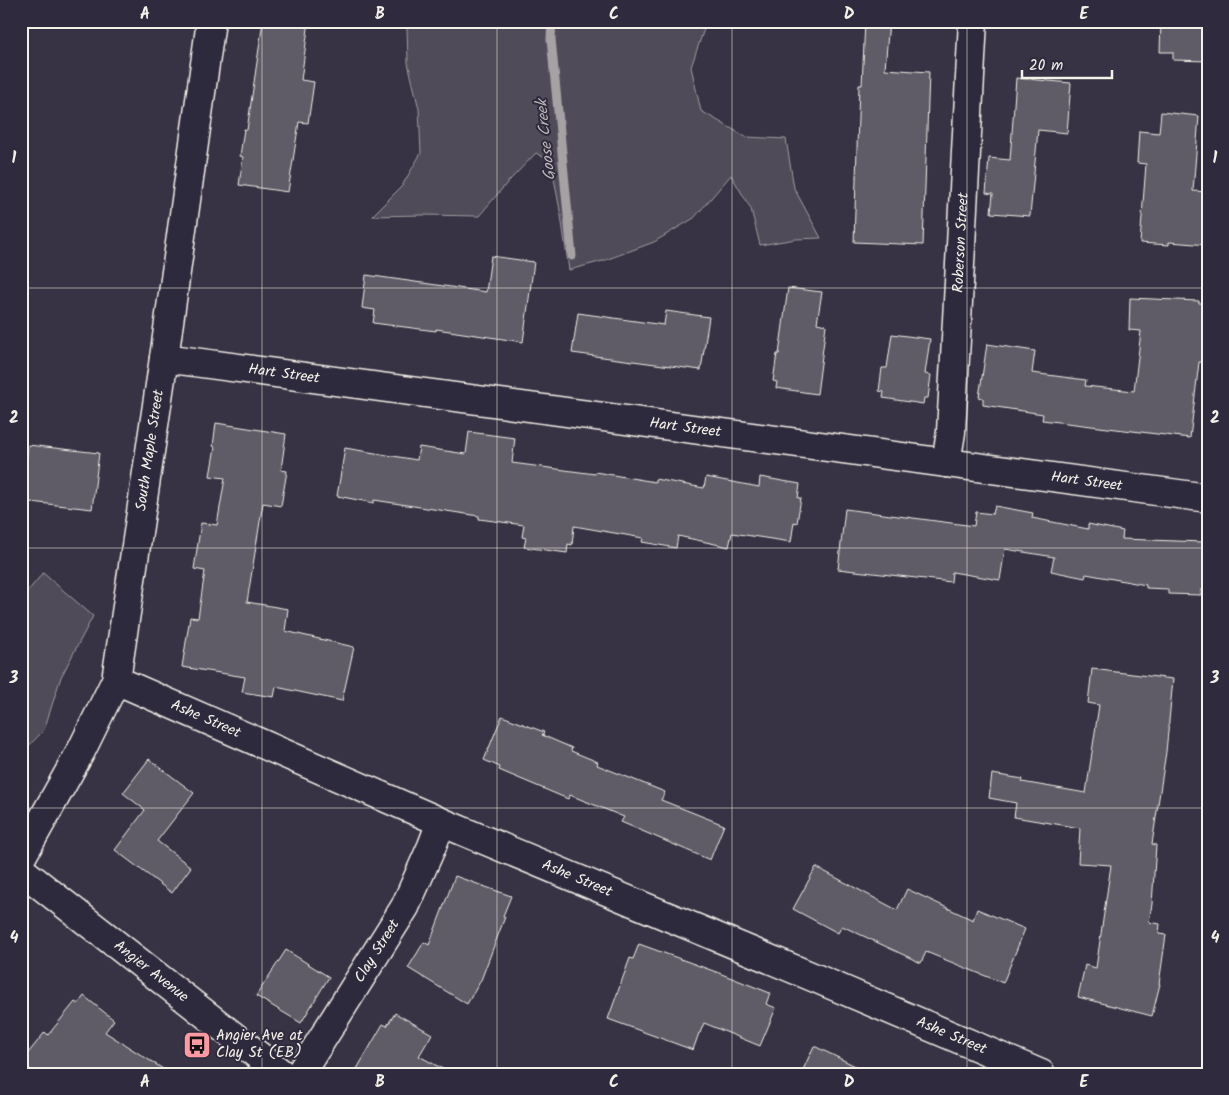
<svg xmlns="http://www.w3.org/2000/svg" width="1229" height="1095" font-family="Kalam,sans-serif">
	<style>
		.green { fill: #504b59; stroke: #a29ea0 }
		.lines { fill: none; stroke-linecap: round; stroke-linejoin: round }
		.stream { stroke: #a6a2a4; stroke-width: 9 }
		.building { fill: #5f5c67; stroke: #f4f1e8 }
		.street-casing { stroke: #f4f1e8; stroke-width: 31 }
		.secondary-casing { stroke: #f4f1e8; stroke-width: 31 }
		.street { stroke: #2f2a3d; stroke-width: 28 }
		.secondary { stroke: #2f2a3d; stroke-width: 28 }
		.grid { fill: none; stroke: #f4f1e8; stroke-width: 1; stroke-opacity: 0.55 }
		.labels { text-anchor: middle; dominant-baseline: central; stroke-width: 4; stroke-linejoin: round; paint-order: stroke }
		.street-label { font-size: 15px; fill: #f4f1e8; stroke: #2f2a3d }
		.poi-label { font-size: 15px; fill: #f4f1e8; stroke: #2f2a3d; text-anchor: start }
		.water-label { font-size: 16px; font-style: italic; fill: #bab6b5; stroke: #2f2a3d }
		.neatline { fill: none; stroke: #f4f1e8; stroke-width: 2 }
		.grid-label { font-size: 16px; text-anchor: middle; font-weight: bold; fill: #f4f1e8 }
	</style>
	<rect width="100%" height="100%" fill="#373244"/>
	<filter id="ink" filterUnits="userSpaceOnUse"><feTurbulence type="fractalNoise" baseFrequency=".02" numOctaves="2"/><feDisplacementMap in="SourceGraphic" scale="10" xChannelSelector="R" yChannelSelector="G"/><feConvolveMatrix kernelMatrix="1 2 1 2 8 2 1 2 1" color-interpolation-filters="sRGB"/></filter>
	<g filter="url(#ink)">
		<path class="green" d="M 407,21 L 714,21 L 704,29 L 691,67 L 701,111 L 746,137 L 786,139 L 794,188 L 821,238 L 796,239 L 760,245 L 751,209 L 731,175 L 694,218 L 654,242 L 603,261 L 569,270 L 561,216 L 551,162 L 536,153 L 507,183 L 479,216 L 422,215 L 372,216 L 402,186 L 421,153 L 419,109 L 408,63 L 407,27 Z
			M 43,573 L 93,616 L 61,677 L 44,730 L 21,754 L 21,599 Z"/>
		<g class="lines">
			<path class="stream" d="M 552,21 L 551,39 L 572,256"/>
		</g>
		<path class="building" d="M 263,21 L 309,21 L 301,80 L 314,82 L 308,123 L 299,122 L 288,192 L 239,185 L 243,157 L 240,156 L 244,129 L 247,130 Z
			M 865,21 L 889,21 L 885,69 L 929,72 L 923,245 L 854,242 L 859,85 L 862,85 Z
			M 1161,21 L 1208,21 L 1208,61 L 1173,60 L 1173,52 L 1160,52 Z
			M 1016,78 L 1071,83 L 1067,133 L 1038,130 L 1030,216 L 991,213 L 993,194 L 986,193 L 989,158 L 1010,160 Z
			M 1161,112 L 1199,116 L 1193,191 L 1208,192 L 1208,245 L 1169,242 L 1169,245 L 1140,243 L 1146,164 L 1137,163 L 1139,131 L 1159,133 Z
			M 491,256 L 534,262 L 523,342 L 436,329 L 436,331 L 373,323 L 375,310 L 362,308 L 366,275 L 486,292 Z
			M 788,288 L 822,292 L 817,323 L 826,325 L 817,394 L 776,388 L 777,382 L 773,381 L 777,354 L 779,354 Z
			M 1130,298 L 1199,301 L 1199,303 L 1208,303 L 1208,362 L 1199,362 L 1190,438 L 1042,420 L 1043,414 L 983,405 L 983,398 L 979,397 L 987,344 L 1035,351 L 1032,373 L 1086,380 L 1085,386 L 1134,391 L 1141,331 L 1129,330 Z
			M 666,311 L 709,317 L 701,370 L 572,353 L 578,313 L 664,325 Z
			M 892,334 L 930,339 L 925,374 L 931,375 L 928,398 L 924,398 L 923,404 L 883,398 L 884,392 L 879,391 L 882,368 L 887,368 Z
			M 216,423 L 286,434 L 281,470 L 287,471 L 281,506 L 263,503 L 247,602 L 288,609 L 285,631 L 354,647 L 342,701 L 276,687 L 274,697 L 242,692 L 245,677 L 182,667 L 190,617 L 198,618 L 205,571 L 194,569 L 201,523 L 217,525 L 225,478 L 210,476 L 215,447 L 213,446 Z
			M 469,432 L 515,438 L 512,463 L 595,474 L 595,472 L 655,482 L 655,479 L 704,488 L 706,477 L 759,487 L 760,477 L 800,484 L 798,498 L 801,498 L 797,523 L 794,522 L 791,542 L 732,533 L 729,547 L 678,536 L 676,548 L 642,542 L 643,538 L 574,526 L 572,545 L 568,544 L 567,553 L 524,547 L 526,538 L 522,537 L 524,525 L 479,519 L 479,516 L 374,500 L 374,503 L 337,496 L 345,448 L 417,460 L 419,447 L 466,454 Z
			M 28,445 L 99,453 L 92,509 L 22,501 Z
			M 995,506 L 1033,513 L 1032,518 L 1088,529 L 1088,524 L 1123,531 L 1122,539 L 1203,542 L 1202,546 L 1208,546 L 1208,590 L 1201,590 L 1201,595 L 1168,594 L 1168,589 L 1146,588 L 1146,585 L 1086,574 L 1085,578 L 1051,571 L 1054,557 L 1005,549 L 1000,580 L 952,572 L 951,582 L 838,569 L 845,509 L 974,526 L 976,512 L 993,514 Z
			M 1092,669 L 1173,679 L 1166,752 L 1152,844 L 1156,845 L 1152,904 L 1149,922 L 1160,924 L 1159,934 L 1166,935 L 1159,984 L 1160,984 L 1152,1016 L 1078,997 L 1085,965 L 1096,968 L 1111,865 L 1078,863 L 1080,828 L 1014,817 L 1016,803 L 989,798 L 992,774 L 1023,779 L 1022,782 L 1086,793 L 1099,705 L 1088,703 Z
			M 502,716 L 544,732 L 542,735 L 572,748 L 571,751 L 598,762 L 597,765 L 665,792 L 661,800 L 724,825 L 710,860 L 621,822 L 624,817 L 570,795 L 568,799 L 499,770 L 500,767 L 484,760 Z
			M 149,759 L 194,793 L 157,841 L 191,867 L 172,893 L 115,850 L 145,810 L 123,793 Z
			M 816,867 L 897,910 L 907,889 L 973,920 L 977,909 L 1025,929 L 1003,983 L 926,952 L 921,963 L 842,926 L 838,933 L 793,909 Z
			M 455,876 L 511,896 L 503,916 L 505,917 L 481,980 L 467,1004 L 408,968 L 424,942 L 429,945 Z
			M 639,944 L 719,973 L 770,993 L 766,1004 L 776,1008 L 760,1046 L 704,1023 L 700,1033 L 699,1033 L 693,1050 L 608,1019 L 630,958 L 633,959 Z
			M 286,950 L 329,977 L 301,1023 L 256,996 Z
			M 84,996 L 114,1020 L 105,1032 L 171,1074 L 36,1074 L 21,1062 L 45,1032 L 48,1035 L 75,1002 L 78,1004 Z
			M 395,1013 L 432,1034 L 419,1056 L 452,1074 L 354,1074 L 383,1024 L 387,1026 Z
			M 814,1046 L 872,1074 L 801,1074 Z"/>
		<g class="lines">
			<g class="street-casing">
				<g id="street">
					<path id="s1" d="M 164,358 L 1208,498"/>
					<path id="s2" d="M 946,463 L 951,432 L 973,21"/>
					<path id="s3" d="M 116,680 L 441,822 L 820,980 L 1041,1074"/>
					<path id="s4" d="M 21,858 L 81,751 L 116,680 L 164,358 L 211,21"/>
					<path id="s5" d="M 300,1074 L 405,907 L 432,846 L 441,822"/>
				</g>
			</g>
			<g class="secondary-casing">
				<g id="secondary">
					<path id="s6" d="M 21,870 L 282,1074"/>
				</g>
			</g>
			<use href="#street" class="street"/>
			<use href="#secondary" class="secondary"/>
		</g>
	</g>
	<path class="grid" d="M 262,21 L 262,1074M 497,21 L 497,1074M 732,21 L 732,1074M 967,21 L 967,1074M 21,288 L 1208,288M 21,548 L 1208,548M 21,808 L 1208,808"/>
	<defs>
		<g id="bus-square" transform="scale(1.4375)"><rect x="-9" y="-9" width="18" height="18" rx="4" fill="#ff9aa2" stroke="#2f2a3d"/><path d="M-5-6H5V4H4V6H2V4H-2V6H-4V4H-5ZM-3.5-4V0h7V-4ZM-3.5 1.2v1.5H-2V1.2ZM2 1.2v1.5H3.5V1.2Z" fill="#111"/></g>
	</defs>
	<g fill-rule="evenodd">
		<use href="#bus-square" x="197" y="1045"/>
	</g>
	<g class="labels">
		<g class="street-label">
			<text stroke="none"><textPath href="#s2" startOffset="221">Roberson Street</textPath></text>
			<text stroke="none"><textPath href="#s1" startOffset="121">Hart Street</textPath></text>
			<text stroke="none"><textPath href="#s1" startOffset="526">Hart Street</textPath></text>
			<text stroke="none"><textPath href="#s4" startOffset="434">South Maple Street</textPath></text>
			<text stroke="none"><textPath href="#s1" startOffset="931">Hart Street</textPath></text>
			<text stroke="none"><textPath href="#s3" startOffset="98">Ashe Street</textPath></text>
			<text stroke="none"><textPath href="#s3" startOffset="502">Ashe Street</textPath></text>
			<text stroke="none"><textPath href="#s5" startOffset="145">Clay Street</textPath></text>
			<text stroke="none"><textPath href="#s6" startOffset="165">Angier Avenue</textPath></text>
			<text stroke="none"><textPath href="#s3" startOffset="908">Ashe Street</textPath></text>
		</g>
		<g class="poi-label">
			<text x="216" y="1036">Angier Ave at<tspan x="216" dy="17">Clay St (EB)</tspan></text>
		</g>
		<g class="water-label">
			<text transform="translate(546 140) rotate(-96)">Goose Creek</text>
		</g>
	</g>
	<rect width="1229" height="1095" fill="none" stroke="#2f2a3d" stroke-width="55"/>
	<path d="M1022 70v8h90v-8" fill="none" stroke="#f4f1e8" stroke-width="2.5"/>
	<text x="1029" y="70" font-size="15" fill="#f4f1e8" stroke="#2f2a3d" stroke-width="4" paint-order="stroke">20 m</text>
	<rect x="28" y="28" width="1174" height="1040" class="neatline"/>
	<g class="grid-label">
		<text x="145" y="19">A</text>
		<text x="380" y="19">B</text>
		<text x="614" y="19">C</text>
		<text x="849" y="19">D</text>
		<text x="1084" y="19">E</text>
		<text x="14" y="163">1</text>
		<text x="1215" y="163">1</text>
		<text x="14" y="423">2</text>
		<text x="1215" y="423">2</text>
		<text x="14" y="683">3</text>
		<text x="1215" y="683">3</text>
		<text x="14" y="943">4</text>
		<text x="1215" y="943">4</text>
		<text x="145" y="1087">A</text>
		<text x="380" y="1087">B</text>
		<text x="614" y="1087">C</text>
		<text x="849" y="1087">D</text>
		<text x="1084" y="1087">E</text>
	</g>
</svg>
